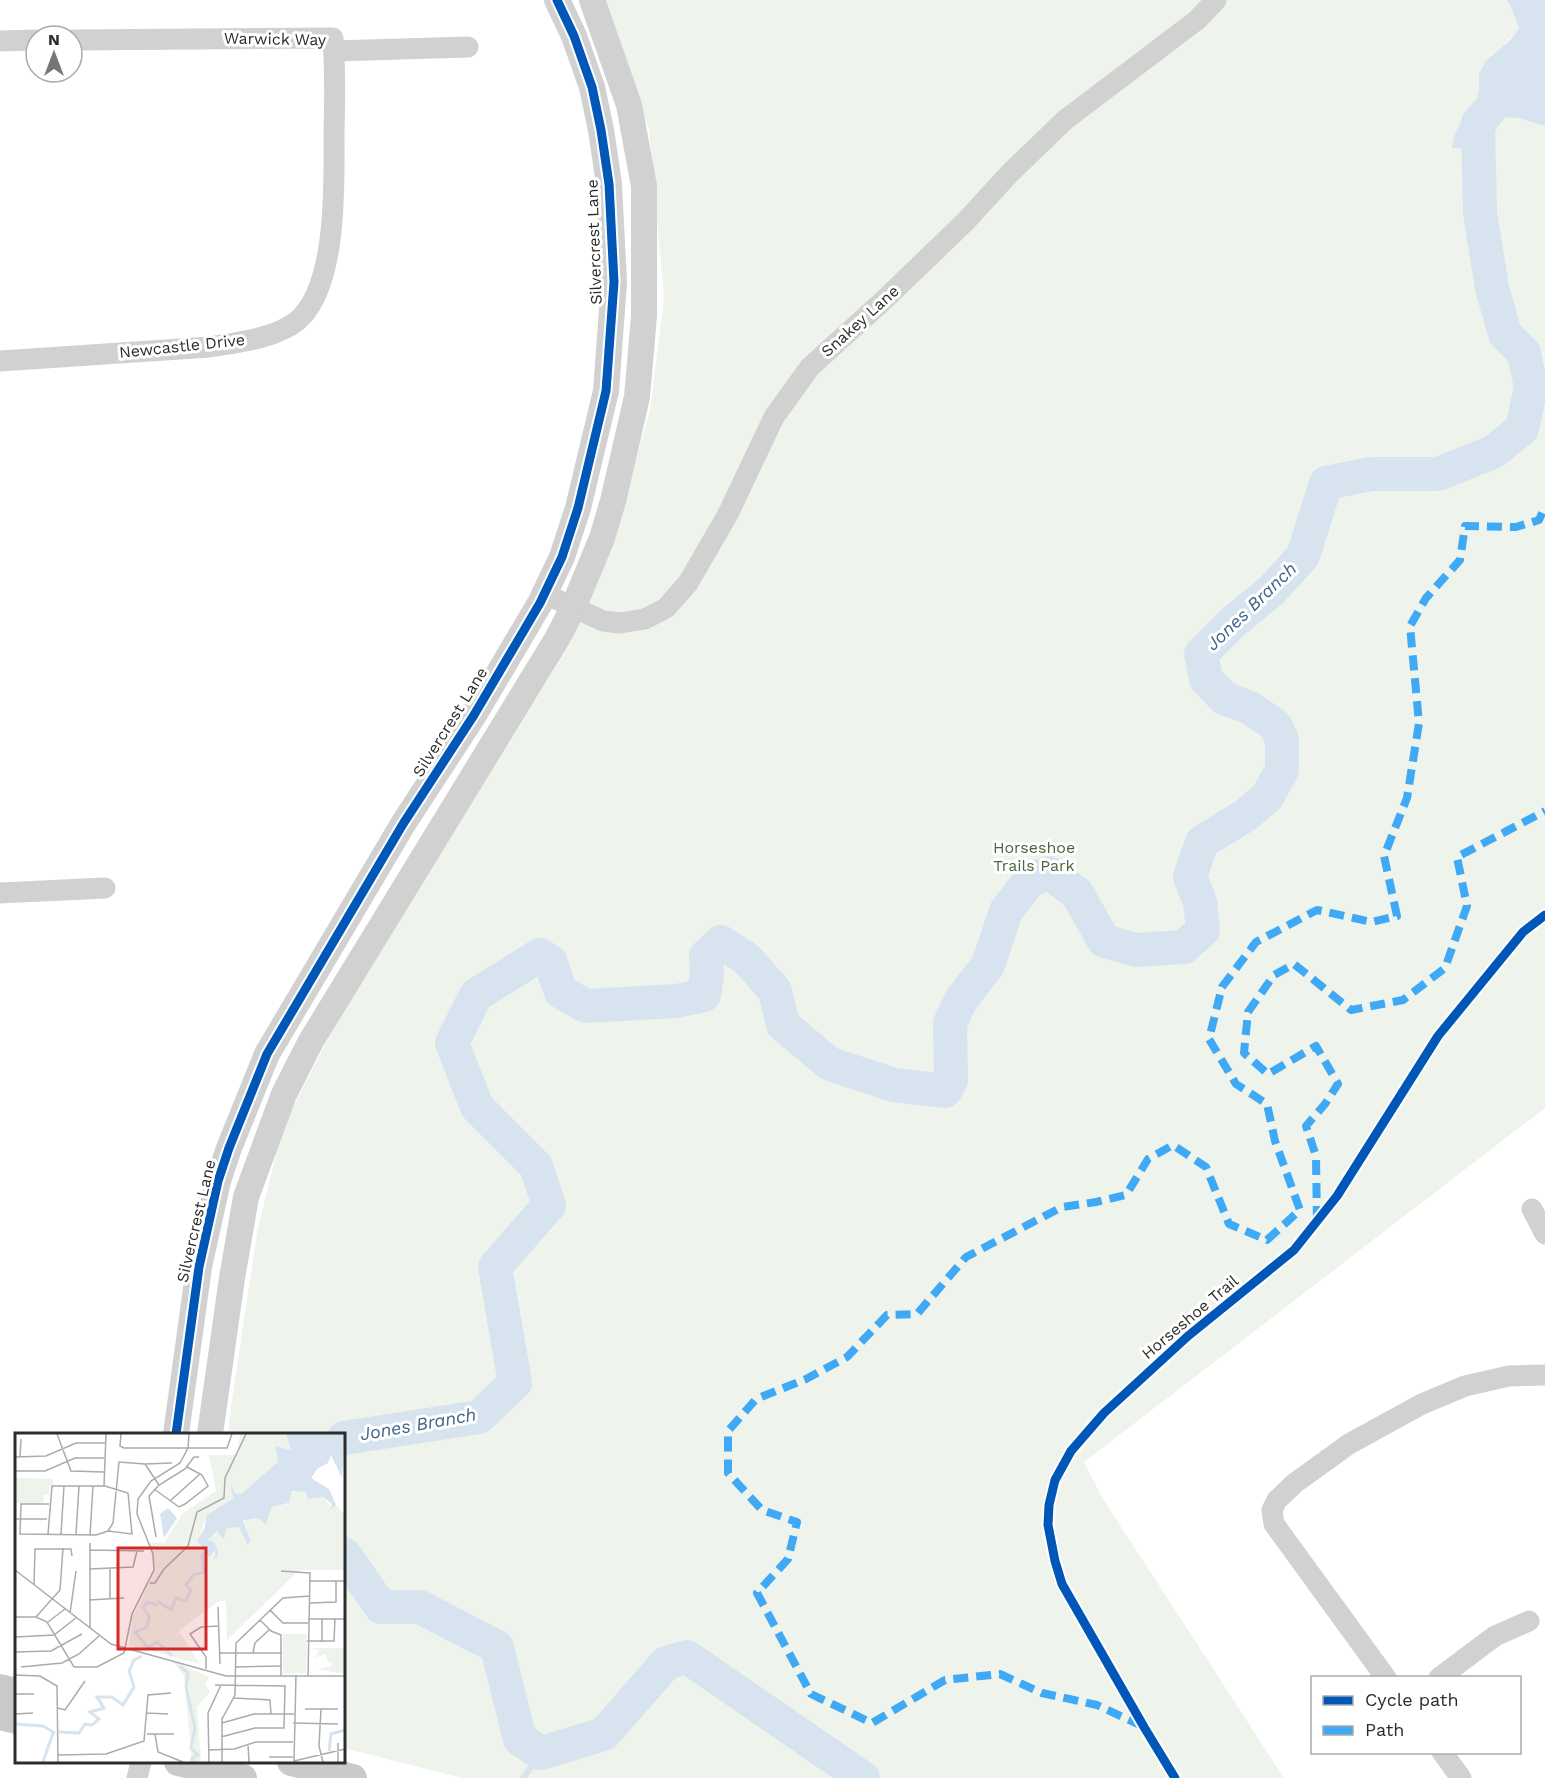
<svg xmlns="http://www.w3.org/2000/svg" width="1545" height="1778" font-family="'Work Sans',sans-serif">
	<style>
		.green { fill: #eef3eb }
		.water { fill: #d8e3f0 }
		.lines { fill: none; stroke-linecap: round; stroke-linejoin: round }
		.stream { stroke: #d8e3f0; stroke-width: 6 }
		.river { stroke: #d8e3f0; stroke-width: 34 }
		.minor { stroke: #d1d1d1; stroke-width: 21 }
		.tertiary { stroke: #d1d1d1; stroke-width: 26 }
		.secondary { stroke: #cacaca; stroke-width: 28 }
		.quiet { stroke: #3fa9f5; stroke-width: 8; stroke-dasharray: 15 8; stroke-linecap: butt }
		.cycleway-casing { stroke: #fff; stroke-width: 13 }
		.cycleway { stroke: #0057b8; stroke-width: 9 }
		.labels { text-anchor: middle; dominant-baseline: central; stroke-width: 6; stroke-linejoin: round; paint-order: stroke }
		.street-label { font-size: 16px; fill: #2c2c2c; stroke: #fff }
		.park-label { font-size: 16px; fill: #4a663c; stroke: #fff }
		.water-label { font-size: 18px; font-style: italic; fill: #3e628a; stroke: #fff }
		.inset-river { fill: none; stroke: #d8e3f0; stroke-width: 3 }
		.inset-road { fill: none; stroke: #ababab; stroke-width: 1.5 }
		.view { fill: #d62828; fill-opacity: 0.15; stroke: #d62828; stroke-width: 3 }
		.inset-edge { fill: none; stroke: #2c2c2c; stroke-width: 3 }
	</style>
	<rect width="100%" height="100%" fill="#fff"/>
	<path class="green" d="M 604,0 L 1506,0 L 1510,5 L 1519,28 C 1507,43 1492,55 1481,72 C 1478,77 1480,84 1479,90 C 1478,101 1470,107 1464,115 L 1491,149 L 1497,126 L 1504,116 L 1518,118 L 1545,126 L 1545,1108 L 1084,1462 L 1103,1499 L 1284,1778 L 462,1778 L 344,1748 L 344,1434 L 228,1434 L 231,1407 L 257,1233 L 283,1126 L 345,1007 L 569,646 L 611,546 L 650,410 L 664,298 L 649,129 Z"/>
	<path class="water" d="M 1506,0 L 1545,0 L 1545,126 L 1518,118 L 1504,117 L 1497,126 L 1491,149 L 1452,148 L 1454,136 L 1464,115 L 1477,99 L 1479,90 L 1479,74 L 1485,62 L 1509,41 L 1519,28 L 1510,5 Z"/>
	<g class="lines">
		<path class="stream" d="M 523,1778 L 541,1753"/>
		<path class="river" d="M 344,1438 L 479,1417 L 515,1383 L 495,1267 L 549,1205 L 536,1166 L 477,1107 L 452,1043 L 476,995 L 540,955 L 550,961 L 561,992 L 586,1006 L 677,1001 L 704,995 L 707,974 L 706,956 L 721,942 L 747,959 L 775,991 L 783,1025 L 830,1064 L 894,1085 L 945,1091 L 951,1080 L 950,1023 L 961,1000 L 988,965 L 1006,911 L 1030,880 L 1049,873 L 1077,893 L 1104,941 L 1136,950 L 1184,947 L 1203,930 L 1200,902 L 1190,877 L 1202,842 L 1246,815 L 1267,797 L 1282,770 L 1282,740 L 1275,725 L 1250,708 L 1224,698 L 1206,679 L 1201,654 L 1232,623 L 1271,591 L 1303,556 L 1326,483 L 1371,474 L 1438,474 L 1493,452 L 1522,429 L 1531,387 L 1524,353 L 1505,334 L 1492,288 L 1480,213 L 1478,123 L 1492,107
			M 344,1554 L 381,1607 L 420,1607 L 497,1647 L 520,1739 L 541,1753 L 604,1734 L 666,1663 L 687,1657 L 863,1778"/>
		<path class="minor" d="M 0,41 L 36,40
			M 334,51 L 468,47
			M 0,361 L 210,347 C 238,342 274,339 297,321 C 338,287 334,183 334,133 C 335,101 335,69 333,38 L 72,40
			M 545,594 L 603,621 L 620,623 L 645,619 L 666,608 L 688,583 L 728,514 L 774,417 L 810,367 L 883,301 L 966,221 L 1010,173 L 1065,120 L 1197,20 L 1216,0
			M 0,893 L 105,888
			M 1532,1209 L 1545,1234
			M 1386,1678 L 1274,1524 L 1272,1510 L 1277,1500 L 1295,1483 L 1349,1444 L 1422,1404 L 1465,1386 L 1509,1376 L 1545,1375
			M 1439,1678 L 1495,1636 L 1529,1621
			M 1442,1752 L 1461,1778
			M 137,1778 L 141,1762"/>
		<path class="tertiary" d="M 176,1434 L 199,1267 L 218,1181 L 229,1148 L 267,1054 L 403,824 L 474,715 L 540,603 L 562,557 L 578,508 L 606,391 L 614,282 L 609,184 L 601,130 L 592,87 L 574,36 L 557,0
			M 210,1434 L 232,1278 L 246,1197 L 284,1094 L 311,1041 L 557,639 L 573,608 L 602,538 L 613,501 L 637,397 L 644,316 L 644,186 L 629,105 L 592,0"/>
		<path class="secondary" d="M 0,1688 L 16,1692
			M 0,1716 L 16,1720
			M 178,1762 L 243,1778
			M 291,1762 L 353,1778"/>
		<path class="quiet" d="M 1317,1221 L 1316,1156 L 1306,1126 L 1325,1104 L 1338,1084 L 1316,1046 L 1268,1074 L 1244,1053 L 1248,1012 L 1274,975 L 1294,964 L 1351,1010 L 1403,1000 L 1445,968 L 1467,906 L 1457,857 L 1545,811
			M 1142,1726 L 1097,1705 L 1042,1693 L 1000,1674 L 945,1680 L 872,1723 L 811,1694 L 757,1593 L 788,1559 L 797,1522 L 762,1510 L 728,1473 L 728,1431 L 756,1399 L 806,1379 L 847,1357 L 887,1315 L 917,1314 L 966,1257 L 1062,1207 L 1096,1202 L 1126,1195 L 1148,1159 L 1173,1145 L 1206,1167 L 1229,1224 L 1267,1240 L 1300,1210 L 1275,1141 L 1267,1104 L 1236,1084 L 1209,1039 L 1222,987 L 1256,942 L 1317,910 L 1372,922 L 1397,916 L 1384,856 L 1407,798 L 1419,723 L 1410,626 L 1426,598 L 1460,560 L 1465,526 L 1516,527 L 1539,520 L 1545,506"/>
		<g class="cycleway-casing">
			<path id="cycleway" d="M 176,1434 L 199,1267 L 218,1181 L 229,1148 L 267,1054 L 403,824 L 474,715 L 540,603 L 562,557 L 578,508 L 606,391 L 614,282 L 609,184 L 601,130 L 592,87 L 574,36 L 557,0
				M 1175,1778 L 1144,1727 L 1062,1584 L 1055,1561 L 1048,1525 L 1049,1505 L 1055,1480 L 1071,1451 L 1104,1413 L 1188,1336 L 1294,1250 L 1337,1196 L 1438,1036 L 1523,932 L 1545,915"/>
		</g>
		<use href="#cycleway" class="cycleway"/>
	</g>
	<g class="labels">
		<g class="street-label">
			<text transform="translate(275 39) rotate(1)">Warwick Way</text>
			<text transform="translate(594 242) rotate(-92)">Silvercrest Lane</text>
			<text transform="translate(860 321) rotate(-42)">Snakey Lane</text>
			<text transform="translate(182 346) rotate(-6)">Newcastle Drive</text>
			<text transform="translate(450 722) rotate(-58)">Silvercrest Lane</text>
			<text transform="translate(196 1221) rotate(-77)">Silvercrest Lane</text>
			<text transform="translate(1190 1317) rotate(-40)">Horseshoe Trail</text>
		</g>
		<g class="park-label">
			<text x="1034" y="847">Horseshoe<tspan x="1034" dy="18">Trails Park</tspan></text>
		</g>
		<g class="water-label">
			<text transform="translate(1251 606) rotate(-44)">Jones Branch</text>
			<text transform="translate(418 1424) rotate(-10)">Jones Branch</text>
		</g>
	</g>
	<g transform="translate(15 1433)">
		<rect width="330" height="330" fill="#fff"/>
		<path d="M 225,1 L 271,1 L 277,14 L 274,18 L 260,13 L 263,29 L 226,61 L 221,61 L 217,55 L 218,64 L 191,84 L 183,108 L 189,116 L 187,123 L 197,123 L 200,117 L 199,127 L 202,117 L 193,107 L 202,98 L 209,107 L 210,97 L 224,94 L 231,111 L 236,108 L 229,86 L 243,85 L 252,91 L 257,74 L 273,71 L 275,59 L 288,58 L 293,66 L 308,64 L 316,74 L 321,72 L 330,82 L 330,137 L 284,137 L 212,207 L 211,168 L 204,168 L 164,198 L 185,231 L 114,212 L 117,185 L 140,138 L 135,109 L 149,110 L 167,81 L 201,58 L 194,22 L 222,22 ZM 0,45 L 38,46 L 38,52 L 34,53 L 34,62 L 29,62 L 28,70 L 0,70 ZM 268,201 L 292,201 L 291,240 L 268,241 ZM 294,215 L 330,215 L 330,241 L 303,236 L 316,233 L 317,229 L 313,229 L 310,221 L 300,225 L 304,217 ZM 157,228 L 194,244 L 190,252 L 195,259 L 182,274 L 186,329 L 177,329 L 169,243 Z" fill="#eef3eb"/>
		<path d="M 271,1 L 330,1 L 327,45 L 316,22 L 313,30 L 303,35 L 296,45 L 314,56 L 321,72 L 315,76 L 317,71 L 308,64 L 293,66 L 290,59 L 277,58 L 274,70 L 257,74 L 251,92 L 243,85 L 228,87 L 236,108 L 232,112 L 224,94 L 211,96 L 209,107 L 202,98 L 193,107 L 199,109 L 203,118 L 202,125 L 197,126 L 200,123 L 200,117 L 196,123 L 185,123 L 189,116 L 182,108 L 190,94 L 191,83 L 218,65 L 215,50 L 220,60 L 226,61 L 263,29 L 260,13 L 276,17 ZM 153,75 L 162,85 L 149,105 L 145,81 Z" fill="#d8e3f0"/>
		<path class="inset-river" d="M 157,223 L 142,209 L 133,215 L 120,199 L 132,194 L 134,184 L 128,174 L 133,169 L 141,172 L 144,169 L 156,177 L 161,165 L 171,168 L 176,157 L 171,152 L 178,142 L 189,139 L 187,121M 165,233 L 173,240 L 171,254 L 180,295 L 176,315 L 183,322 L 177,325 L 177,329M 0,291 L 28,293 L 40,300M 44,299 L 64,300 L 70,291 L 77,292 L 84,286 L 75,279 L 89,275 L 82,264 L 97,264 L 108,272 L 119,254 L 114,238 L 119,227 L 127,223M 314,318 L 316,301 L 330,297M 28,329 L 38,300"/>
		<path class="inset-road" d="M 42,1 L 56,38 L 89,39M 106,1 L 105,13 L 109,15 L 212,15 L 217,1M 0,24 L 31,23 L 61,10 L 91,10M 5,24 L 6,6M 130,31 L 157,30M 0,38 L 30,38 L 60,25 L 89,25M 89,53 L 91,1M 139,56 L 164,74 L 170,71 L 193,53 L 187,42 L 172,34M 155,68 L 185,41M 34,71 L 6,71 L 5,101 L 81,102 L 93,98 L 98,90 L 104,29 L 130,31 L 144,52M 0,86 L 32,86M 33,101 L 37,53 L 90,53 L 113,60 L 117,101 L 93,98M 46,101 L 49,53M 61,101 L 64,53M 75,102 L 78,53M 141,104 L 134,63 L 144,52 L 170,36 L 179,24 L 184,24M 75,110 L 75,196M 75,117 L 129,118M 74,136 L 118,134 L 122,118M 0,137 L 96,211 L 211,243 L 330,243M 266,138 L 295,140 L 293,243M 294,148 L 330,148M 135,150 L 140,150 L 149,136 L 173,113 L 182,79 L 209,65 L 210,45 L 231,1M 19,151 L 20,116 L 56,116 L 57,123M 95,166 L 95,136M 74,167 L 109,165M 294,170 L 321,169 L 321,148M 203,174 L 205,231M 255,177 L 268,190 L 293,190M 55,180 L 61,138M 0,184 L 21,184 L 32,189 L 59,234 L 82,234 L 109,220 L 117,181 L 139,137 L 138,121 L 122,81 L 123,66 L 136,48 L 165,30 L 173,15 L 174,1M 21,184 L 45,157 L 48,115M 293,186 L 330,186M 245,187 L 256,198 L 266,202 L 266,243M 33,189 L 50,176M 0,204 L 39,202 L 61,185M 292,208 L 319,208 L 320,186M 307,209 L 307,186M 0,219 L 36,218 L 67,201M 204,220 L 267,220M 238,220 L 240,210 L 254,197M 6,234 L 47,230 L 64,221 L 84,203M 220,234 L 267,233M 191,236 L 191,224 L 175,201 L 186,194 L 204,193M 0,242 L 25,243 L 42,253 L 43,329M 200,252 L 270,253 L 269,295 L 240,295 L 206,304M 0,261 L 19,261M 219,265 L 255,267 L 256,281M 43,275 L 50,277 L 70,248M 290,276 L 323,276M 306,276 L 304,313 L 308,329M 132,280 L 153,281M 0,281 L 18,280M 207,290 L 239,281 L 279,281M 278,290 L 323,291M 132,301 L 159,301M 140,301 L 143,319 L 168,329M 323,310 L 323,329M 233,311 L 234,329M 193,317 L 219,316 L 241,309 L 278,309M 43,322 L 91,321 L 129,308 L 133,262 L 156,260M 254,324 L 278,324M 279,328 L 330,316M 194,329 L 193,280 L 206,252M 207,329 L 207,286 L 220,262 L 221,210 L 268,165 L 294,163M 279,329 L 281,242"/>
		<path class="view" d="M 103,115 L 191,115 L 191,216 L 103,216 Z"/>
		<rect width="330" height="330" class="inset-edge"/>
	</g>
	<rect x="1311" y="1676" width="210" height="78" fill="#ffffff" stroke="#ababab" stroke-width="1.5"/>
	<rect x="1323" y="1696" width="30" height="9" fill="#0057b8" stroke="#ababab" stroke-width="1.5"/>
	<text x="1365" y="1706" font-size="18" fill="#2c2c2c">Cycle path</text>
	<rect x="1323" y="1726" width="30" height="9" fill="#3fa9f5" stroke="#ababab" stroke-width="1.5"/>
	<text x="1365" y="1736" font-size="18" fill="#2c2c2c">Path</text>
	<g transform="translate(54 54)"><circle r="28" fill="#ffffff" stroke="#ababab" stroke-width="1.5"/>
	<path d="M0-4.5L10 22L0 15L-10 22Z" fill="#767676"/>
	<text y="-9" font-size="16" font-weight="bold" text-anchor="middle" fill="#2c2c2c">N</text>
	</g>
</svg>
